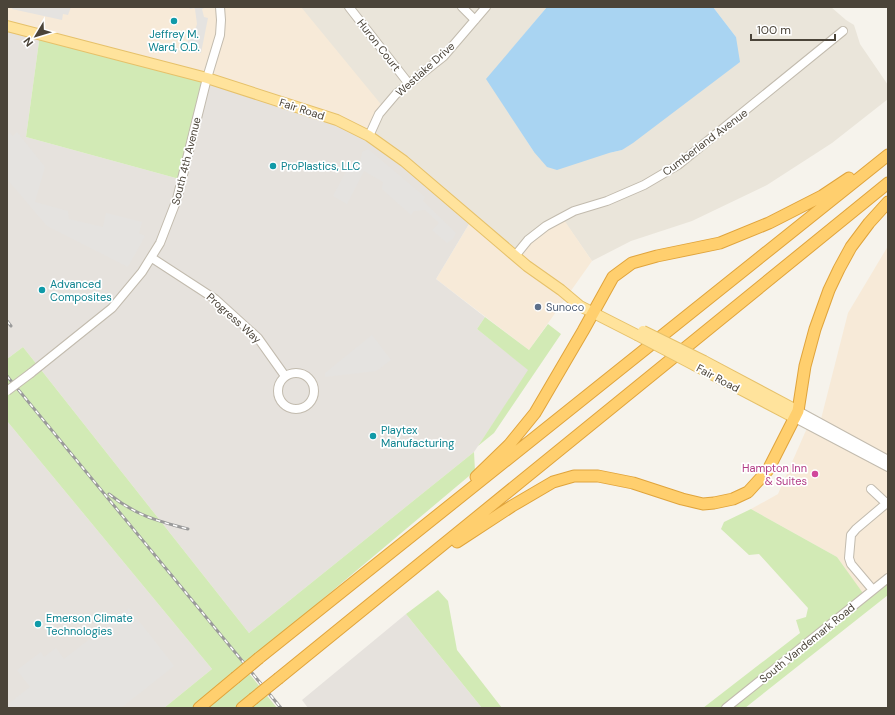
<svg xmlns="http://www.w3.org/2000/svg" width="895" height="715" font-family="'DM Sans',sans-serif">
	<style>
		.residential { fill: #eae5da }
		.commercial { fill: #f7ead8 }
		.industrial { fill: #e6e2dd }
		.green { fill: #d2eab5 }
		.parking { fill: #e5e3e0 }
		.water { fill: #a9d4f2 }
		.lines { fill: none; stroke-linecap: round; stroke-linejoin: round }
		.minor-casing { stroke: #c2bbae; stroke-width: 10 }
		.major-casing { stroke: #e6c16a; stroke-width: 12 }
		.highway-casing { stroke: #e0a43c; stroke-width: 13 }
		.minor { stroke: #fff; stroke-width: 8 }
		.major { stroke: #ffe39c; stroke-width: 10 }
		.highway { stroke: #ffcf6e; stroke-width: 11 }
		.rail-casing { stroke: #9a9a9a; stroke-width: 3 }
		.rail { stroke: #fff; stroke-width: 1.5; stroke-dasharray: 4.5; stroke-linecap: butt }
		.minor-bridge-casing { stroke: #c2bbae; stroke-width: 10; stroke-linecap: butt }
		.major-bridge-casing { stroke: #e6c16a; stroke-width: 12; stroke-linecap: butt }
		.highway-bridge-casing { stroke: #e0a43c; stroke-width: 13; stroke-linecap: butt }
		.minor-bridge { stroke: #fff; stroke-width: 8 }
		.major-bridge { stroke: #ffe39c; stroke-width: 10 }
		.highway-bridge { stroke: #ffcf6e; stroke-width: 11 }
		.culture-dot { fill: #0f9aa8; stroke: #fff; stroke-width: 1.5 }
		.service-dot { fill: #5c6f8a; stroke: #fff; stroke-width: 1.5 }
		.hotel-dot { fill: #d1479c; stroke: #fff; stroke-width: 1.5 }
		.labels { text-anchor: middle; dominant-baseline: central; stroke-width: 3.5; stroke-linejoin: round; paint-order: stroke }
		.culture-label { font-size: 11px; fill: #0d838f; stroke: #fff; text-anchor: start }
		.street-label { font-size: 11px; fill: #4b4439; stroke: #fff }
		.service-label { font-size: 11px; fill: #4e5e75; stroke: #fff; text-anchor: start }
		.hotel-label { font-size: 11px; fill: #b23c85; stroke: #fff; text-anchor: end }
	</style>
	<rect width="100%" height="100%" fill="#f6f3ec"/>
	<path class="residential" d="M 301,7 L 547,7 L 487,79 L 534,152 L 609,153 L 622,150 L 736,37 L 713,7 L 831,7 L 846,20 L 854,25 L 860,44 L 888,85 L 888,99 L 832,143 L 767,185 L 692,221 L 631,241 L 592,261 L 562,218 L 515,256 L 369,136 Z"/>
	<path class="commercial" d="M 7,7 L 301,7 L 384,108 L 369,136 L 7,26 Z
		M 562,217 L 592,261 L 529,350 L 436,279 L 472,219 L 515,256 Z
		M 888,246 L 888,578 L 865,597 L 837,557 L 751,509 L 778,494 L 811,419 L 820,423 L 848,313 Z"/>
	<path class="industrial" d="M 7,26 L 40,34 L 26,137 L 183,180 L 207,78 L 369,136 L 472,219 L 436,279 L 485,317 L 477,329 L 529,370 L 474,452 L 249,633 L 23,347 L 7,359 Z
		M 7,421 L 212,669 L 164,708 L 7,708 Z
		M 406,614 L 482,708 L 308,708 L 302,700 Z"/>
	<path class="green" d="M 40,34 L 207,78 L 183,180 L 26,137 Z
		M 485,317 L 529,350 L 548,324 L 561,334 L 494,433 L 478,446 L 528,370 L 477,329 Z
		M 23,347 L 249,633 L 474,452 L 475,471 L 243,666 L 277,708 L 164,708 L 212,669 L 7,421 L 7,359 Z
		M 751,509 L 837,557 L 865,596 L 888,578 L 888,595 L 745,708 L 703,708 L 800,633 L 796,620 L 806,617 L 808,608 L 759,554 L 749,555 L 721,529 L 724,522 Z
		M 438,590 L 448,601 L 457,650 L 502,708 L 482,708 L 406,614 Z"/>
	<path class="parking" d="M 13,7 L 71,7 L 68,15 L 63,14 L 62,20 L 12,9 Z
		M 189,7 L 207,7 L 202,9 L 204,17 L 208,18 L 201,53 L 190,52 L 190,51 L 186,49 L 191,29 L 195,30 L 197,24 L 195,9 L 194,8 L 190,9 Z
		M 17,132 L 45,167 L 35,202 L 68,211 L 69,219 L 103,227 L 106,213 L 142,222 L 139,233 L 145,236 L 128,267 L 47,226 L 7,179 L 7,135 L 10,133 L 13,136 Z
		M 368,149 L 425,197 L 423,201 L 456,233 L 453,239 L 447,243 L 432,230 L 439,223 L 425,210 L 414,211 L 411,215 L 382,189 L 383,182 L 364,171 L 347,204 L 333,196 L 350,164 L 359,168 L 362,152 Z
		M 372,335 L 391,360 L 376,371 L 325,377 L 325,373 Z
		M 129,608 L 174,666 L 121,708 L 7,708 L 7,705 L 30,687 L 17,670 L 41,652 L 44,657 L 56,648 L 64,659 Z"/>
	<path class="water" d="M 547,7 L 713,7 L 736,37 L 740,62 L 633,143 L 622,150 L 609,153 L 557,170 L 547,167 L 534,152 L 486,79 Z"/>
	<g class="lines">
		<g class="minor-casing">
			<path id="minor" d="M 349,7 L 409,84
				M 462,7 L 475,20
				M 369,136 L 379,114 L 396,94 L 444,56 L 486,7
				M 515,256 L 528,240 L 546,226 L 574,211 L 607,201 L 644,185 L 678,165 L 843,31
				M 152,258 L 215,299 L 258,338 L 285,376
				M278 391a18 18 0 1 1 36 0a18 18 0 1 1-36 0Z
				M 31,373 L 112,308 L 142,272 L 160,243 L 177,199 L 207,78 L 220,35 L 221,20 L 220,7
				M 798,411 L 888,460
				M 795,418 L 888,467
				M 871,489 L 886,503
				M 873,590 L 851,564 L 849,558 L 851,535 L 856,529 L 888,502
				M 726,708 L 888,578"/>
		</g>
		<g class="major-casing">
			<path id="major" d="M 7,26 L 207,78 L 337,120 L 369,136 L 404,161 L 527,266 L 561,290 L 580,306 L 637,335
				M 704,361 L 798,411
				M 696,366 L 795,418"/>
		</g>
		<g class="highway-casing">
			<path id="highway" d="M 476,477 L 509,445 L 535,413 L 583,331 L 613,277 L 632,263 L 657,256 L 720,243 L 769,223 L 822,196 L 849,178
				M 457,542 L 512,506 L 553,482 L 574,476 L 598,476 L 633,483 L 682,499 L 703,504 L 714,503 L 733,499 L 748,492 L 768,470 L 798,411 L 805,366 L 815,329 L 829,290 L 839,269 L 851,247 L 869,223 L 888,202
				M 259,658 L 888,155
				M 279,678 L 888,183
				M 199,708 L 235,678
				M 242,708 L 253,699"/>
		</g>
		<use href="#minor" class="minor"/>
		<use href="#major" class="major"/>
		<use href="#highway" class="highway"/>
		<g class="rail-casing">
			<path id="rail" d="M 7,321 L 11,326
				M 7,376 L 281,708
				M 109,494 C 135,515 157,521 188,529"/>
		</g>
		<use href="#rail" class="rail"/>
		<g class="minor-bridge-casing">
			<path id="minor-bridge" d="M 7,391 L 31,373"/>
		</g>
		<g class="major-bridge-casing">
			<path id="major-bridge" d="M 643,331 L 704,361
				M 637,335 L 696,366"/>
		</g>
		<g class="highway-bridge-casing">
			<path id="highway-bridge" d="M 235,678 L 259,658
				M 253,699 L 279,678"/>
		</g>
		<use href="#minor-bridge" class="minor-bridge"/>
		<use href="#major-bridge" class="major-bridge"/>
		<use href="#highway-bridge" class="highway-bridge"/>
	</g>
	<g class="culture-dot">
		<circle cx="174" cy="21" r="4"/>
		<circle cx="273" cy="166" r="4"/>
		<circle cx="42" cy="290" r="4"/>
		<circle cx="373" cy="436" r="4"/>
		<circle cx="38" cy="624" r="4"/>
	</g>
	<circle class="service-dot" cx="538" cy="307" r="4"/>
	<circle class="hotel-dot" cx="815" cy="474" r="4"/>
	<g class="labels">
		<g class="culture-label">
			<text x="174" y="34" text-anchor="middle">Jeffrey M.<tspan x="174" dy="13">Ward, O.D.</tspan></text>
			<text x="281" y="166">ProPlastics, LLC</text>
			<text x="50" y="284">Advanced<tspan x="50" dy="13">Composites</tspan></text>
			<text x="381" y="430">Playtex<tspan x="381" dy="13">Manufacturing</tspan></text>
			<text x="46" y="618">Emerson Climate<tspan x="46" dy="13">Technologies</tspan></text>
		</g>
		<g class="street-label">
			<text transform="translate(379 45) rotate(52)">Huron Court</text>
			<text transform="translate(425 69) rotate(-42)">Westlake Drive</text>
			<text transform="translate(302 109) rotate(18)">Fair Road</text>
			<text transform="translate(705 142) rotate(-37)">Cumberland Avenue</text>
			<text transform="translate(186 161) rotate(-76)">South 4th Avenue</text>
			<text transform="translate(234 318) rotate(42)">Progress Way</text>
			<text transform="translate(718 378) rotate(28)">Fair Road</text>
			<text transform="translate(807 643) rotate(-39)">South Vandemark Road</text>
		</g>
		<g class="service-label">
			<text x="546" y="307">Sunoco</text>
		</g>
		<g class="hotel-label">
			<text x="807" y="468">Hampton Inn<tspan x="807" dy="13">&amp; Suites</tspan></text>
		</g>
	</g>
	<rect width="895" height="715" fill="none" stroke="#4b4439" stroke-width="16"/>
	<g transform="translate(36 36) rotate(232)" stroke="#ffffff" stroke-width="3" paint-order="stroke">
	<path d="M0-3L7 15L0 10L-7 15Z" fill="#4b4439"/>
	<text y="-6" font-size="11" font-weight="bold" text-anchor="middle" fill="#4b4439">N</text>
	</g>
	<path d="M751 34v6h84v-6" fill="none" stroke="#4b4439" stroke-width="2"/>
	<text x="757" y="34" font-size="12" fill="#4b4439" stroke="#ffffff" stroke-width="3" paint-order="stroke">100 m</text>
</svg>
